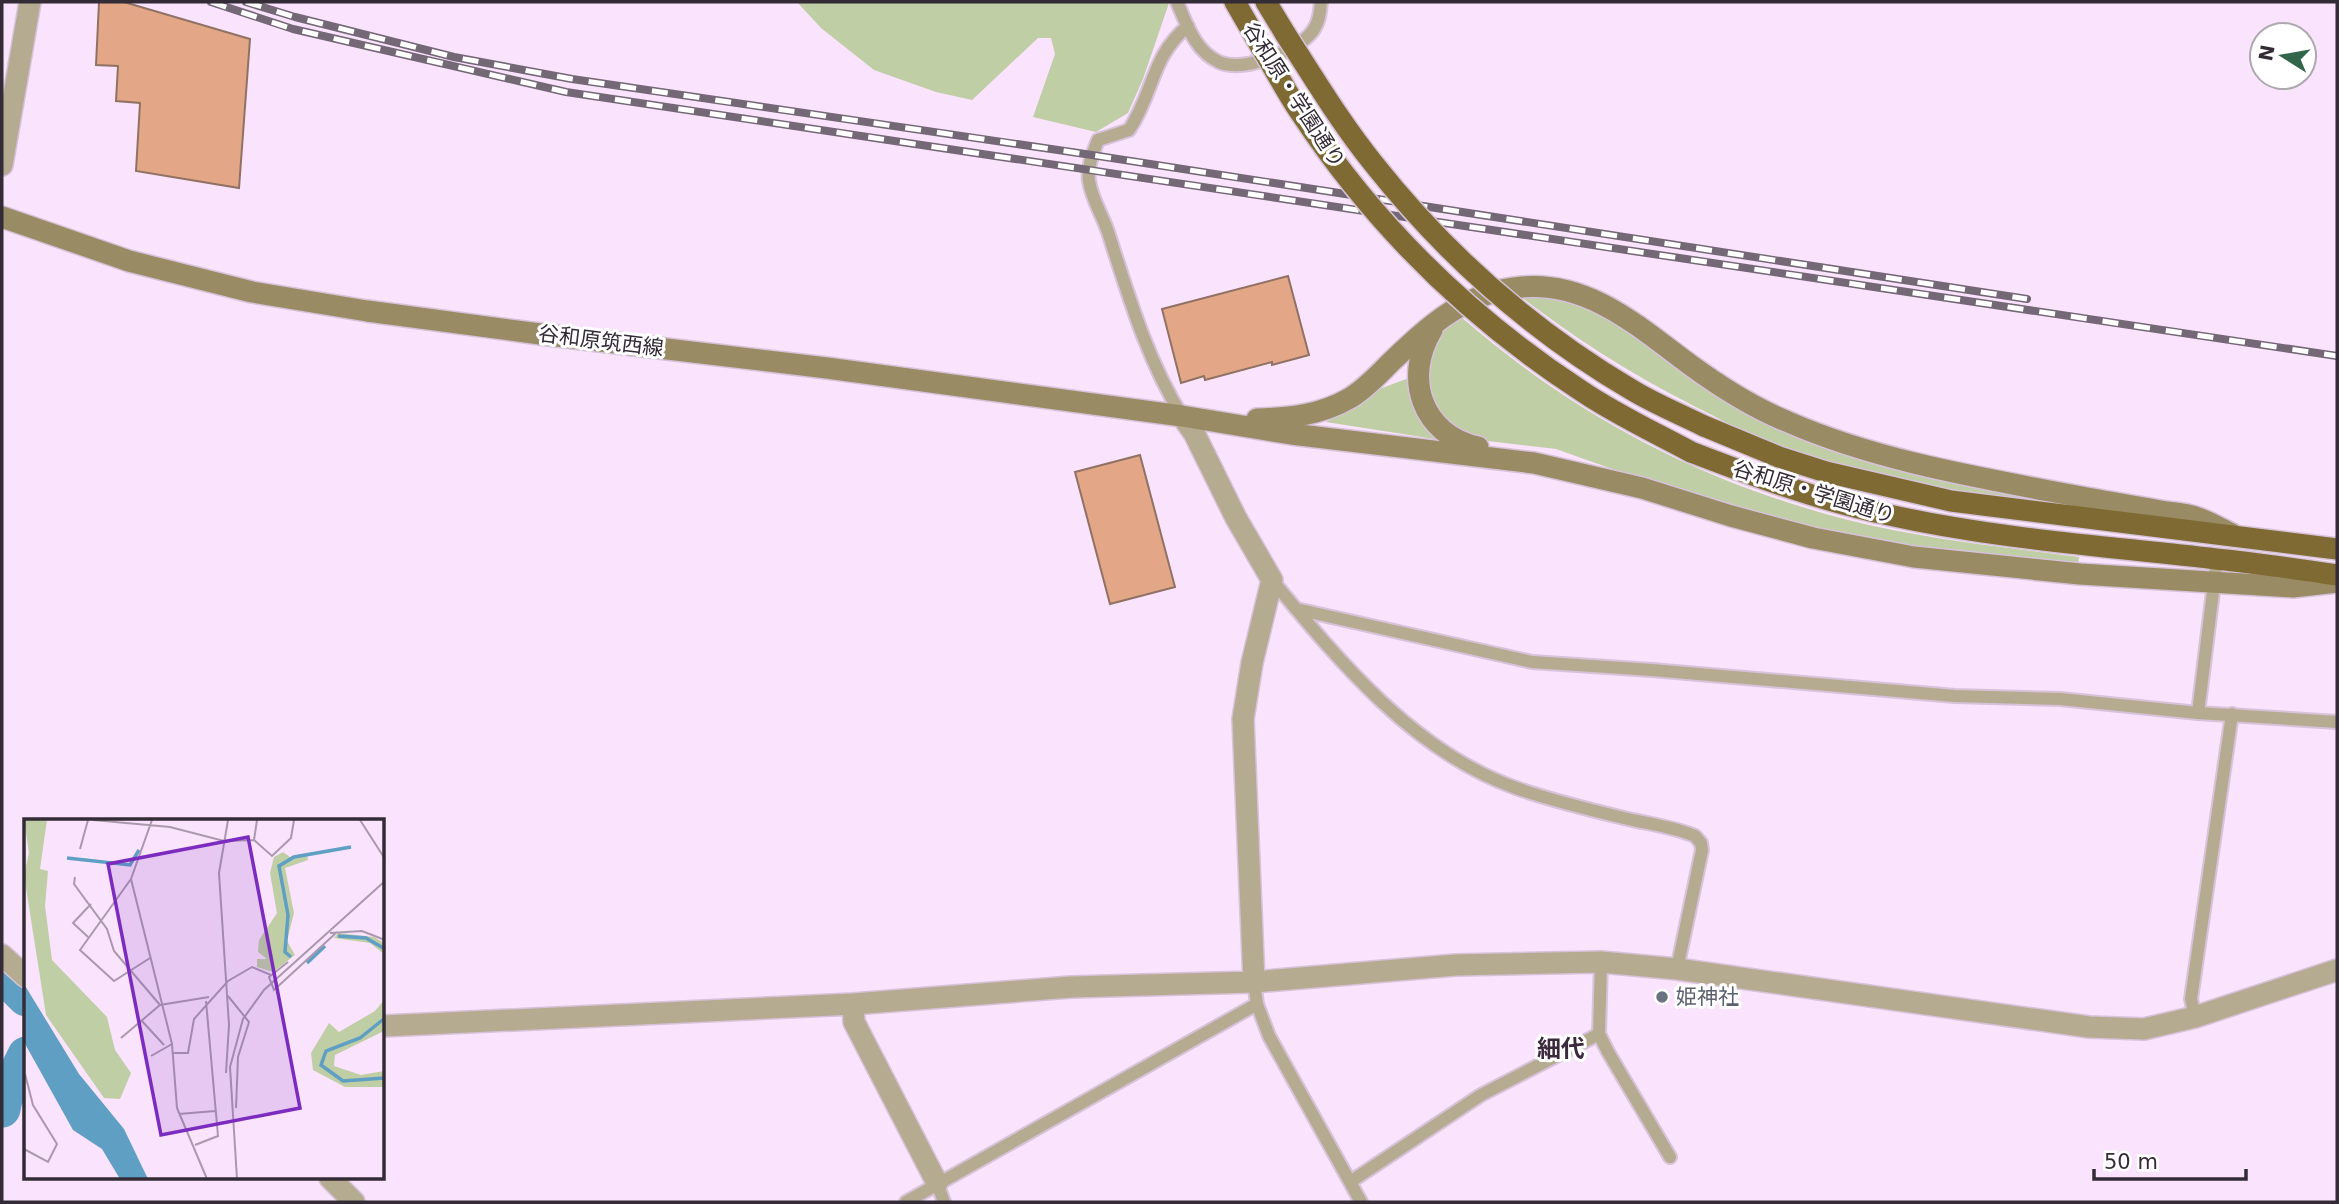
<svg xmlns="http://www.w3.org/2000/svg" width="2339" height="1204" font-family="'DejaVu Sans','Noto Sans JP',sans-serif">
	<style>
		.green { fill: #bfcea5 }
		.lines { fill: none; stroke-linecap: round; stroke-linejoin: round }
		.river { stroke: #5e9fc3; stroke-width: 37 }
		.building { fill: #e3a686; stroke: #8f7264; stroke-width: 2 }
		.service-casing { stroke: #d6c2d9; stroke-width: 16 }
		.minor-casing { stroke: #d6c2d9; stroke-width: 24 }
		.secondary-casing { stroke: #d6c2d9; stroke-width: 24 }
		.trunk-casing { stroke: #d6c2d9; stroke-width: 24 }
		.service { stroke: #b5ab91; stroke-width: 12 }
		.minor { stroke: #b5ab91; stroke-width: 21 }
		.secondary { stroke: #998b64; stroke-width: 21 }
		.trunk { stroke: #7e6a32; stroke-width: 21 }
		.rail-casing { stroke: #746776; stroke-width: 8 }
		.rail { stroke: #fff; stroke-width: 5; stroke-dasharray: 16; stroke-linecap: butt }
		.trunk-bridge-casing { stroke: #d6c2d9; stroke-width: 24; stroke-linecap: butt }
		.trunk-bridge { stroke: #7e6a32; stroke-width: 21 }
		.worship-dot { fill: #6b7280; stroke: #fff; stroke-width: 2.5 }
		.labels { text-anchor: middle; dominant-baseline: central; stroke-width: 6; stroke-linejoin: round; paint-order: stroke }
		.street-label { font-size: 21px; fill: #332b35; stroke: #fff }
		.worship-label { font-size: 21px; fill: #5b616d; stroke: #fff; text-anchor: start }
		.quarter-label { font-size: 24px; font-weight: bold; fill: #3b293d; stroke: #fff }
		.inset-river { fill: none; stroke: #5e9fc3; stroke-width: 3.5 }
		.inset-road { fill: none; stroke: #aa99ad; stroke-width: 2 }
		.view { fill: #7b2cbf; fill-opacity: 0.15; stroke: #7b2cbf; stroke-width: 3.5 }
		.inset-edge { fill: none; stroke: #332b35; stroke-width: 3.5 }
	</style>
	<rect width="100%" height="100%" fill="#fae3fd"/>
	<path class="green" d="M 797,2 L 1168,2 L 1169,3 L 1143,79 L 1128,113 L 1096,132 L 1033,117 L 1055,54 L 1051,38 L 1038,38 L 972,100 L 936,92 L 874,70 L 821,28 Z
		M 1520,296 L 1554,297 L 1586,305 L 1632,330 L 1719,393 L 2081,508 C 1971,493 1859,480 1755,438 C 1739,431 1724,421 1708,413 C 1639,379 1581,343 1520,296 Z
		M 1461,317 C 1575,416 1701,482 1848,520 C 1924,539 2002,547 2079,557 L 2078,565 L 1907,547 L 1773,519 L 1674,491 L 1556,449 L 1479,440 L 1446,425 L 1426,385 L 1429,351 L 1449,323 Z
		M 1409,378 L 1441,440 L 1326,422 L 1359,404 L 1374,391 Z"/>
	<g class="lines">
		<path class="river" d="M 2,974 L 26,998
			M 2,1109 L 4,1099 L 26,1055"/>
	</g>
	<path class="building" d="M 99,2 L 124,2 L 250,39 L 239,188 L 136,171 L 140,103 L 116,101 L 118,66 L 96,65 Z
		M 1288,276 L 1309,355 L 1272,365 L 1272,362 L 1205,380 L 1204,376 L 1181,383 L 1162,309 Z
		M 1140,455 L 1175,587 L 1110,604 L 1075,472 Z"/>
	<g class="lines">
		<g class="service-casing">
			<path id="service" d="M 1177,2 C 1187,25 1195,51 1219,62 C 1243,73 1296,52 1312,32 C 1319,23 1320,13 1321,2
				M 1182,416 C 1147,360 1128,294 1108,232 C 1102,214 1092,200 1089,181 C 1087,167 1093,153 1098,140 L 1129,130 C 1154,93 1151,56 1188,26
				M 1272,580 C 1339,661 1414,752 1516,788 C 1552,801 1591,810 1628,819 C 1650,824 1674,827 1695,836 L 1701,843 L 1702,850 L 1677,969
				M 1296,609 L 1532,662 L 1652,670 L 1955,696 L 2060,699 L 2198,713 L 2337,722
				M 2198,713 L 2217,559
				M 1601,962 L 1599,1034 L 1608,1052 L 1670,1157
				M 1254,982 L 1257,1004 L 1269,1036 L 1361,1202
				M 2195,1017 L 2191,999 L 2232,714
				M 1350,1182 L 1481,1095 L 1599,1034
				M 937,1183 L 944,1202
				M 906,1202 L 1257,1004"/>
		</g>
		<g class="minor-casing">
			<path id="minor" d="M 2,165 L 30,2
				M 1182,416 L 1194,433 L 1236,518 L 1272,580 L 1252,663 L 1243,719 L 1254,982
				M 2,955 L 26,977
				M 853,1004 L 854,1022 L 937,1183
				M 383,1026 L 853,1004 L 1071,987 L 1254,982 L 1456,965 L 1601,962 L 1677,969 L 2089,1027 L 2144,1029 L 2195,1017 L 2337,970
				M 330,1178 L 354,1202"/>
		</g>
		<g class="secondary-casing">
			<path id="secondary" d="M 2,217 L 129,261 L 252,292 L 367,311 L 540,334 L 827,368 L 1182,416 L 1291,434 L 1534,463 L 1642,488 L 1731,516 L 1813,538 L 1914,557 L 2080,574 L 2293,587 L 2337,582
				M 1432,330 C 1403,378 1422,435 1478,447
				M 1257,419 C 1290,418 1321,415 1350,398 C 1365,389 1378,375 1390,363 C 1430,325 1465,292 1522,287 C 1589,281 1639,327 1689,364 C 1719,386 1752,407 1786,421 C 1879,462 1987,479 2087,498 C 2114,503 2140,507 2167,512 C 2177,513 2189,514 2198,518 C 2210,522 2221,529 2232,534"/>
		</g>
		<g class="trunk-casing">
			<path id="trunk" d="M 1235,2 L 1261,47
				M 1266,2 L 1286,35
				M 1704,426 L 1779,457 L 1826,472 L 1951,501 L 2337,549
				M 1691,452 C 1756,477 1821,501 1889,515 C 1997,539 2106,546 2216,559 C 2256,563 2297,569 2337,575"/>
		</g>
		<use href="#service" class="service"/>
		<use href="#minor" class="minor"/>
		<use href="#secondary" class="secondary"/>
		<use href="#trunk" class="trunk"/>
		<g class="rail-casing">
			<path id="rail" d="M 211,2 L 293,29 L 566,92 L 2337,356
				M 246,2 L 295,17 L 454,57 L 572,79 L 1092,155 L 2027,299"/>
		</g>
		<use href="#rail" class="rail"/>
		<g class="trunk-bridge-casing">
			<path id="trunk-bridge" d="M 1286,35 C 1314,78 1340,122 1373,163 C 1445,254 1532,331 1632,390 C 1655,404 1680,414 1704,426
				M 1261,47 C 1275,69 1287,94 1302,115 C 1375,225 1470,318 1580,390 C 1615,414 1654,432 1691,452"/>
		</g>
		<use href="#trunk-bridge" class="trunk-bridge"/>
	</g>
	<circle class="worship-dot" cx="1662" cy="997" r="7"/>
	<g class="labels">
		<g class="street-label">
			<text transform="translate(1294 95) rotate(57)">谷和原・学園通り</text>
			<text transform="translate(601 341) rotate(7)">谷和原筑西線</text>
			<text transform="translate(1814 492) rotate(17)">谷和原・学園通り</text>
		</g>
		<g class="worship-label">
			<text x="1676" y="997">姫神社</text>
		</g>
		<g class="quarter-label">
			<text x="1561" y="1049">細代</text>
		</g>
	</g>
	<g transform="translate(24 819)">
		<rect width="360" height="360" fill="#fae3fd"/>
		<path d="M 0,1 L 23,1 L 16,50 L 24,52 L 21,87 L 28,141 L 83,198 L 91,231 L 107,254 L 96,280 L 80,279 L 22,196 L 0,56 L 5,34 ZM 259,33 L 266,38 L 283,35 L 284,41 L 261,49 L 270,94 L 263,122 L 271,136 L 249,153 L 233,148 L 233,140 L 243,140 L 234,133 L 235,121 L 253,94 L 246,54 L 250,38 ZM 314,114 L 350,118 L 360,124 L 360,135 L 346,124 L 310,119 ZM 360,181 L 360,212 L 311,236 L 310,247 L 337,256 L 360,252 L 360,268 L 321,268 L 289,251 L 287,234 L 305,204 L 315,213 L 351,192 Z" fill="#bfcea5"/>
		<path d="M 0,165 L 55,255 L 100,310 L 124,360 L 96,360 L 78,330 L 49,311 L 0,223 Z" fill="#5e9fc3"/>
		<path class="inset-river" d="M 43,39 L 106,46 L 115,31M 314,117 L 342,119 L 361,130M 267,138 L 261,133 L 264,96 L 255,47 L 270,38 L 327,28M 283,144 L 301,127M 361,199 L 336,219 L 302,232 L 297,246 L 319,262 L 361,259"/>
		<path class="inset-road" d="M 69,1 L 146,8 L 200,22 L 230,21M 128,1 L 107,60 L 148,225 L 153,289 L 183,360M 233,1 L 230,21 L 248,37 L 267,19 L 270,1M 336,1 L 361,40M 56,30 L 64,1M 51,58 L 50,65 L 83,110 L 90,132 L 136,186M 107,60 L 56,131 L 90,162 L 126,139M 306,114 L 338,112 L 361,121M 64,118 L 49,104 L 67,85M 264,143 L 245,158 L 250,171 L 313,113M 204,177 L 225,203 L 214,238 L 212,289M 117,201 L 140,226M 97,219 L 136,186 L 185,178M 149,234 L 164,234 L 170,200 L 204,162 L 228,148 L 247,156M 127,237 L 148,225M 202,254 L 205,206 L 195,54 L 204,1M 155,295 L 191,292M 171,326 L 194,317 L 182,182M 0,330 L 24,343 L 33,325 L 9,286 L 1,255M 213,360 L 206,248 L 219,200 L 240,171 L 361,62"/>
		<path class="view" d="M 224,18 L 276,289 L 137,316 L 84,45 Z"/>
		<rect width="360" height="360" class="inset-edge"/>
	</g>
	<rect width="2339" height="1204" fill="none" stroke="#332b35" stroke-width="7"/>
	<g transform="translate(2283 56) rotate(281)"><circle r="33" fill="#ffffff" stroke="#adaaae" stroke-width="2"/>
	<path d="M0-5L12 26L0 18L-12 26Z" fill="#32664b"/>
	<text y="-10" font-size="19" font-weight="bold" text-anchor="middle" fill="#332b35">N</text>
	</g>
	<path d="M2094 1169v10h152v-10" fill="none" stroke="#332b35" stroke-width="3.5"/>
	<text x="2104" y="1169" font-size="21" fill="#332b35" stroke="#ffffff" stroke-width="5" paint-order="stroke">50 m</text>
</svg>
